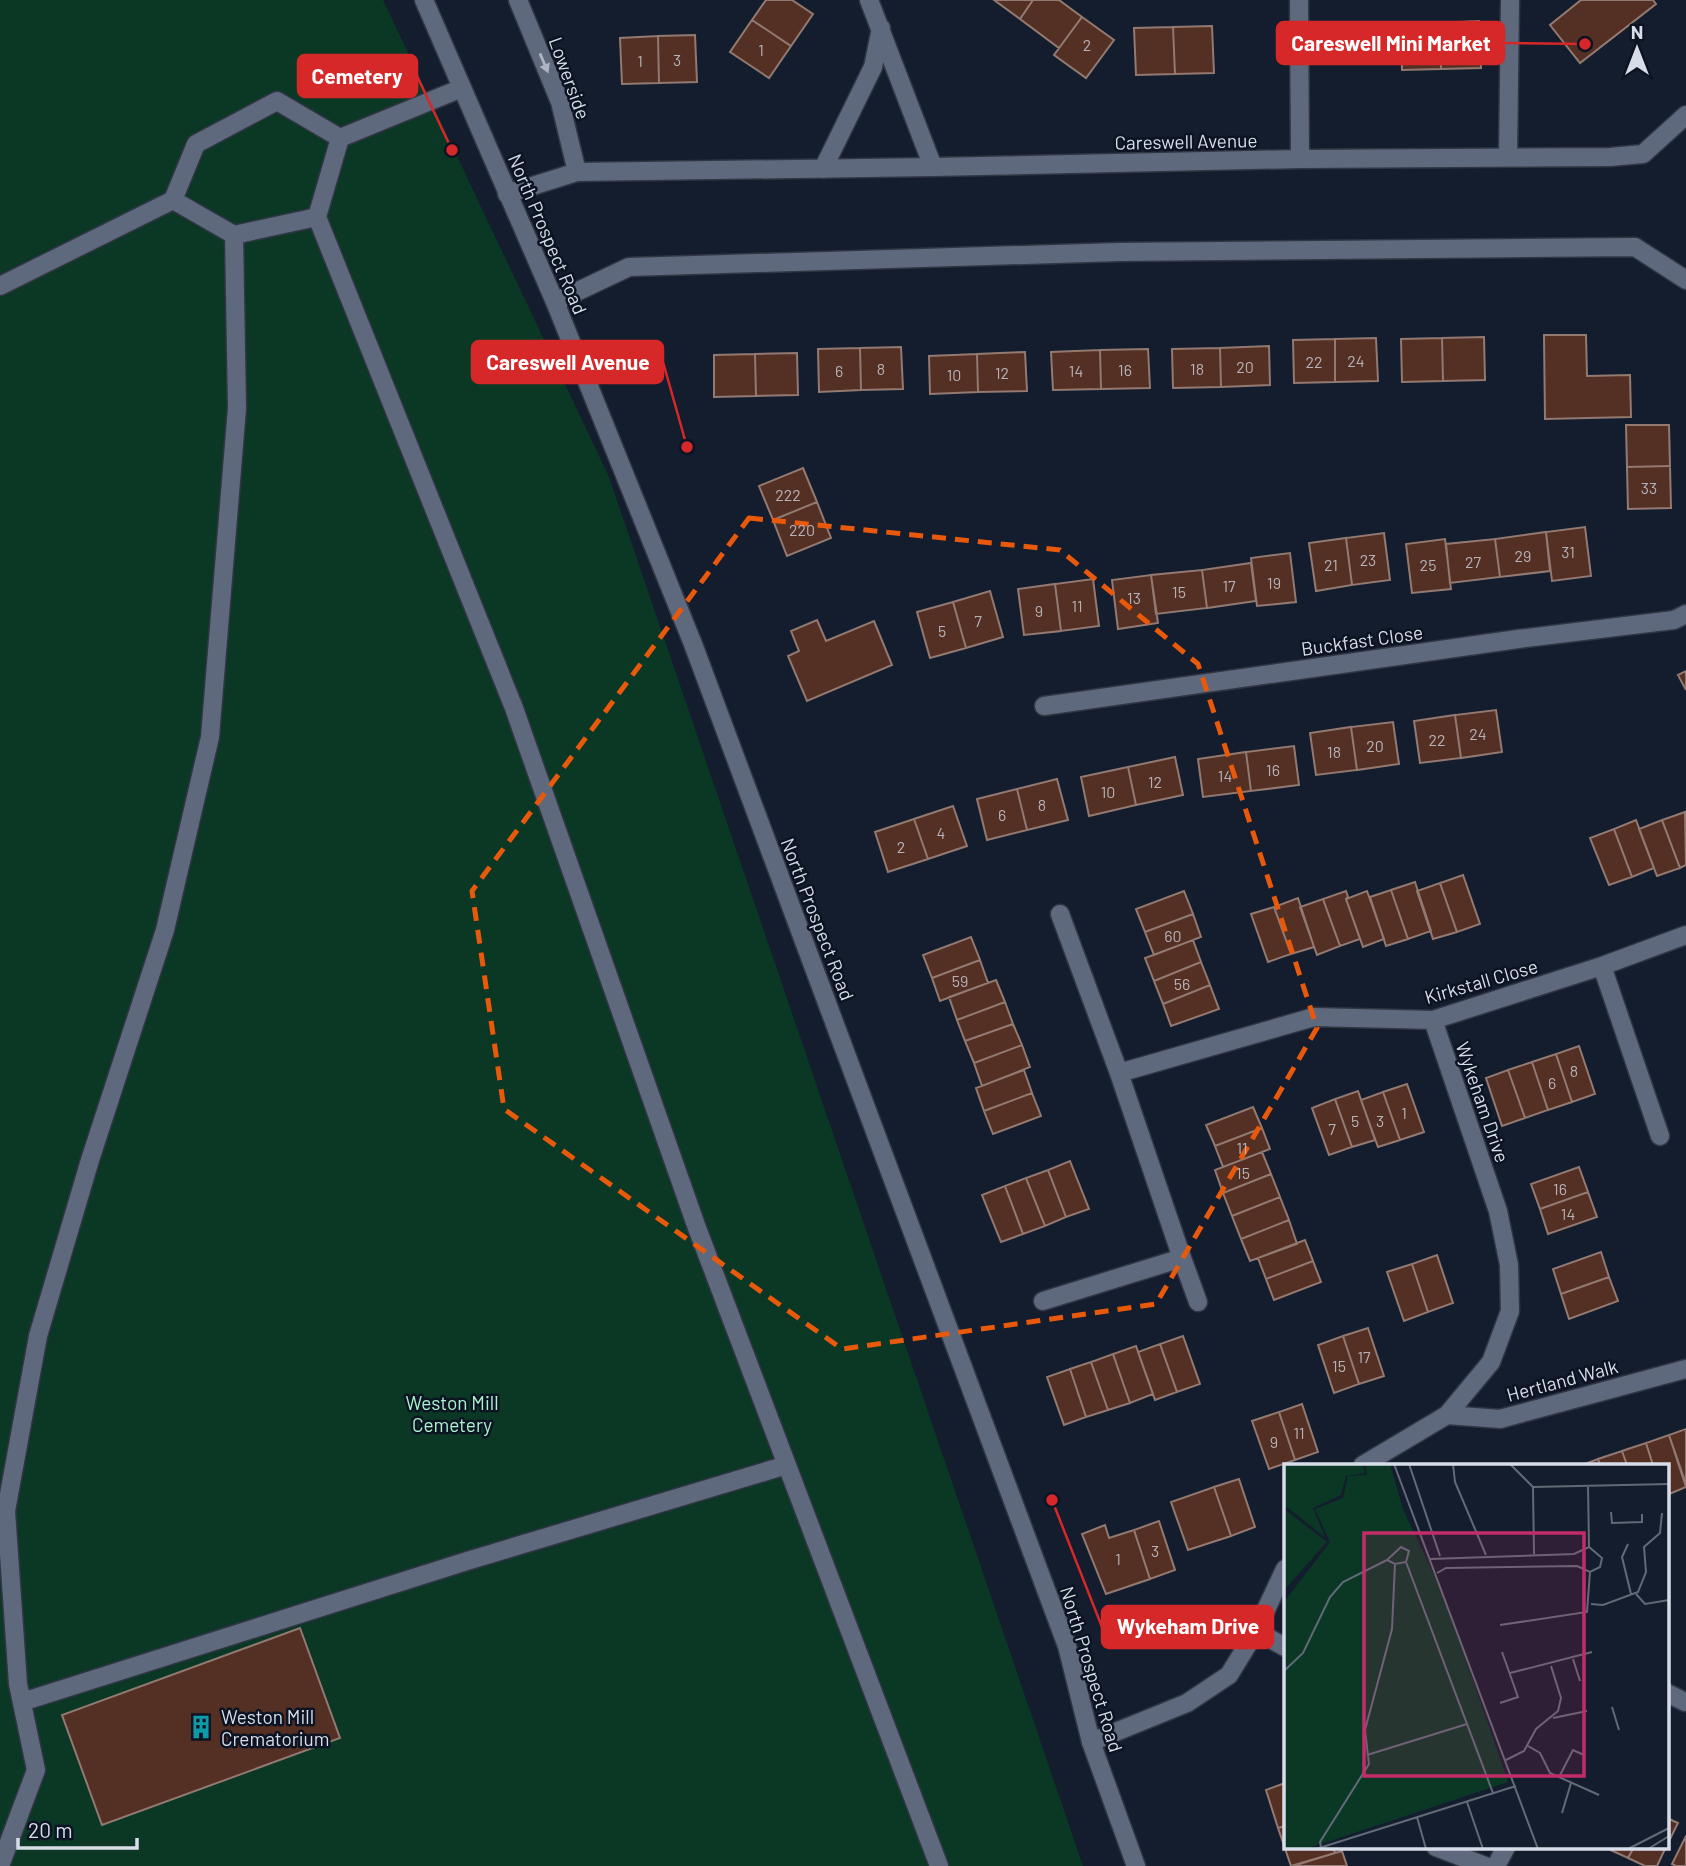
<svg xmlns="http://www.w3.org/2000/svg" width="1686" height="1866" font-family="Barlow,sans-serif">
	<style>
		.green { fill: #0b3725 }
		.building { fill: #542f23; stroke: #927971; stroke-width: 2 }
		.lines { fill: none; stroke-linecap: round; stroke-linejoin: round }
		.service-casing { stroke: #313644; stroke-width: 21 }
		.minor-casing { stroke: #313644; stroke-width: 21 }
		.tertiary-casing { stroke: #313644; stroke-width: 21 }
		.service { stroke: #5e697d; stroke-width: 18 }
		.minor { stroke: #5e697d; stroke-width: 18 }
		.tertiary { stroke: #5e697d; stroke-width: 18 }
		.oneway { fill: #adb5c3 }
		.marked { fill: none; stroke: #e8590c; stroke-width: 5; stroke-dasharray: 14 9; stroke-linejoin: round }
		.labels { text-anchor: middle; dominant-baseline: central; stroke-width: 5; stroke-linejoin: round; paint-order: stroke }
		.number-label { font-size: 16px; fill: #b6b2b8 }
		.street-label { font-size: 19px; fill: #d7dee9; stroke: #0c1423 }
		.park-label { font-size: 19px; fill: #abf4ce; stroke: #0c1423 }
		.poi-label { font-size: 19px; fill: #d7dee9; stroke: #0c1423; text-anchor: start }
		.inset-road { fill: none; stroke: #626a78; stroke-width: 2 }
		.view { fill: #c42c69; fill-opacity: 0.15; stroke: #c42c69; stroke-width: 3.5 }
		.inset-edge { fill: none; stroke: #d7dee9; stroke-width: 3.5 }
		.leader { fill: none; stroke: #d62828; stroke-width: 2.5 }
		.callout-dot { fill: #d62828; stroke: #0c1423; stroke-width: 2.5 }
		.callout { fill: #d62828; stroke: #d62828; stroke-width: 2.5 }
		.callout-label { font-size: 21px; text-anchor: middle; font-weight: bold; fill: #fff }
	</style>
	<rect width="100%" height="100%" fill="#141d2d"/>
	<path class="green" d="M 0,0 L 383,0 L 609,477 L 1083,1866 L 0,1866 Z"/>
	<path class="building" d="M 766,0 L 792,0 L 813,14 L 791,46 L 752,20 Z
		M 994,0 L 1033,0 L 1020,19 Z
		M 1033,0 L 1059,0 L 1082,17 L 1059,48 L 1020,19 Z
		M 1581,0 L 1653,0 L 1656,4 L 1580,63 L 1550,25 Z
		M 1082,17 L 1114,40 L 1086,78 L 1054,55 Z
		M 752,20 L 791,46 L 769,78 L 730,52 Z
		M 1479,21 L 1481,68 L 1441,69 L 1440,23 Z
		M 1401,23 L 1440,23 L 1441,69 L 1402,70 Z
		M 1212,26 L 1214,73 L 1175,74 L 1173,27 Z
		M 1173,27 L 1175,74 L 1136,75 L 1134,28 Z
		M 695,35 L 697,82 L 659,83 L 658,36 Z
		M 658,36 L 659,83 L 622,84 L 620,38 Z
		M 1544,335 L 1586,335 L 1587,376 L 1630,375 L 1631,417 L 1545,419 Z
		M 1484,337 L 1485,380 L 1443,381 L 1442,338 Z
		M 1376,338 L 1378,381 L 1335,382 L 1335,339 Z
		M 1442,338 L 1443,381 L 1402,382 L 1401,339 Z
		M 1335,339 L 1335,382 L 1294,383 L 1293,340 Z
		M 1269,346 L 1270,385 L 1221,387 L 1220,348 Z
		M 901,347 L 903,389 L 861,390 L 860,348 Z
		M 860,348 L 861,390 L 819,392 L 818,349 Z
		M 1220,348 L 1221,387 L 1173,388 L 1172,349 Z
		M 1148,349 L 1150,388 L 1101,389 L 1100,350 Z
		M 1100,350 L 1101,389 L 1053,390 L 1051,352 Z
		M 1025,352 L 1027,391 L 978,392 L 977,354 Z
		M 797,353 L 798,395 L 756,396 L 755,354 Z
		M 755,354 L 756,396 L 714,397 L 714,355 Z
		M 977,354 L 978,392 L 930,394 L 929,356 Z
		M 1626,425 L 1669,425 L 1670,466 L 1627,467 Z
		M 1670,466 L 1671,508 L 1628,509 L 1627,467 Z
		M 803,468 L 817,502 L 773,520 L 759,486 Z
		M 817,502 L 831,538 L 787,556 L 773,520 Z
		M 1585,527 L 1591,576 L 1552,581 L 1546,532 Z
		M 1546,532 L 1550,571 L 1500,577 L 1495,539 Z
		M 1384,533 L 1390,580 L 1352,585 L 1346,538 Z
		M 1346,538 L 1352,585 L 1316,591 L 1309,543 Z
		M 1445,539 L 1451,589 L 1412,593 L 1406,544 Z
		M 1495,539 L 1500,577 L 1450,583 L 1446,544 Z
		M 1290,553 L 1296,602 L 1257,606 L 1251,558 Z
		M 1251,563 L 1256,601 L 1207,608 L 1202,570 Z
		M 1202,570 L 1207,608 L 1156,614 L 1151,575 Z
		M 1151,575 L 1158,623 L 1118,629 L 1112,580 Z
		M 1093,579 L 1099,626 L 1061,631 L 1055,584 Z
		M 1055,584 L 1061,631 L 1024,635 L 1018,589 Z
		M 990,591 L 1003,637 L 966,648 L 953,602 Z
		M 953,602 L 966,648 L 930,658 L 917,612 Z
		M 817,620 L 826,641 L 874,621 L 892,665 L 807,701 L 788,656 L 799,651 L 791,631 Z
		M 1686,671 L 1686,690 L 1678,675 Z
		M 1496,710 L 1502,752 L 1461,758 L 1455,715 Z
		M 1455,715 L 1461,758 L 1420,763 L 1414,721 Z
		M 1393,722 L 1399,764 L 1357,770 L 1351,727 Z
		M 1351,727 L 1357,770 L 1316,775 L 1310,733 Z
		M 1294,746 L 1299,785 L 1251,791 L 1246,752 Z
		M 1246,752 L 1251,791 L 1203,797 L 1198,759 Z
		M 1175,757 L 1183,795 L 1136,805 L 1128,767 Z
		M 1128,767 L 1136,805 L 1089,816 L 1081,777 Z
		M 1057,779 L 1068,820 L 1027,830 L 1017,789 Z
		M 1017,789 L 1027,830 L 987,840 L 977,799 Z
		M 953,806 L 967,846 L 928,859 L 914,819 Z
		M 1685,812 L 1686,865 L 1680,868 L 1662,820 Z
		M 914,819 L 928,859 L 888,872 L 875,832 Z
		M 1636,820 L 1654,868 L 1632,877 L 1614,829 Z
		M 1662,820 L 1680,868 L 1657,876 L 1639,829 Z
		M 1614,829 L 1632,877 L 1609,885 L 1590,838 Z
		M 1463,875 L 1480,924 L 1457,932 L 1440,883 Z
		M 1415,882 L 1431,931 L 1408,939 L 1391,890 Z
		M 1440,883 L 1457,932 L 1433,939 L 1417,891 Z
		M 1391,890 L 1408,939 L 1386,946 L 1370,897 Z
		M 1184,891 L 1193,914 L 1145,932 L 1136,909 Z
		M 1346,891 L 1348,897 L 1346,899 L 1360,939 L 1340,946 L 1323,899 Z
		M 1367,891 L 1384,939 L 1363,947 L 1346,899 Z
		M 1298,898 L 1314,947 L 1291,954 L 1274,907 Z
		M 1323,899 L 1340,946 L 1317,955 L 1300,907 Z
		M 1274,907 L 1291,954 L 1268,962 L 1251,914 Z
		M 1193,914 L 1201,937 L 1154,955 L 1145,932 Z
		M 971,937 L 980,960 L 932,978 L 923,955 Z
		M 1193,940 L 1201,962 L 1154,981 L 1145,958 Z
		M 980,960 L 988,983 L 940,1001 L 932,978 Z
		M 1201,962 L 1210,985 L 1163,1004 L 1154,981 Z
		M 996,980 L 1005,1002 L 957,1020 L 949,997 Z
		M 1210,985 L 1219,1009 L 1171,1026 L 1163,1004 Z
		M 1005,1002 L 1013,1024 L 965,1041 L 957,1020 Z
		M 1013,1024 L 1022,1045 L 974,1063 L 965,1041 Z
		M 1022,1045 L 1030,1067 L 982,1086 L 974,1063 Z
		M 1579,1046 L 1595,1094 L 1572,1102 L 1556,1054 Z
		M 1556,1054 L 1572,1102 L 1548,1110 L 1532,1062 Z
		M 1532,1062 L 1548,1110 L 1525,1118 L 1508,1070 Z
		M 1024,1070 L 1032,1093 L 984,1111 L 976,1088 Z
		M 1508,1070 L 1525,1118 L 1502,1126 L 1486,1078 Z
		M 1407,1084 L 1424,1132 L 1400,1140 L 1383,1092 Z
		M 1358,1091 L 1375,1140 L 1352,1147 L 1335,1099 Z
		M 1383,1092 L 1400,1140 L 1378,1147 L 1361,1100 Z
		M 1032,1093 L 1041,1116 L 993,1134 L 984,1111 Z
		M 1335,1099 L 1352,1147 L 1329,1155 L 1312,1108 Z
		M 1253,1107 L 1262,1128 L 1215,1146 L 1206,1125 Z
		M 1262,1128 L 1270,1149 L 1223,1167 L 1215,1146 Z
		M 1262,1152 L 1271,1174 L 1223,1193 L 1215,1170 Z
		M 1070,1161 L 1089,1209 L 1066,1217 L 1048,1170 Z
		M 1579,1167 L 1588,1192 L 1540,1209 L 1531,1184 Z
		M 1048,1170 L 1066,1217 L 1045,1226 L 1026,1178 Z
		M 1271,1174 L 1280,1197 L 1232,1216 L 1223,1193 Z
		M 1026,1178 L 1045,1226 L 1023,1234 L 1005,1186 Z
		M 1005,1186 L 1023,1234 L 1001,1242 L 982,1195 Z
		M 1588,1192 L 1597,1217 L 1548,1234 L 1540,1209 Z
		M 1280,1197 L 1289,1220 L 1241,1239 L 1232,1216 Z
		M 1289,1220 L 1297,1244 L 1250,1261 L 1241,1239 Z
		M 1305,1240 L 1313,1261 L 1266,1279 L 1258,1258 Z
		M 1601,1252 L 1609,1277 L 1561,1294 L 1553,1269 Z
		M 1437,1255 L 1453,1303 L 1428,1312 L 1412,1264 Z
		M 1313,1261 L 1321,1282 L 1274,1300 L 1266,1279 Z
		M 1412,1264 L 1428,1312 L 1404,1321 L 1387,1272 Z
		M 1609,1277 L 1618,1301 L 1569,1319 L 1561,1294 Z
		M 1368,1328 L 1384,1376 L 1359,1384 L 1343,1336 Z
		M 1183,1336 L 1200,1384 L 1177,1392 L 1160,1344 Z
		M 1343,1336 L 1359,1384 L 1334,1393 L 1318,1345 Z
		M 1160,1344 L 1177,1392 L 1155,1400 L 1138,1352 Z
		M 1136,1346 L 1153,1394 L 1130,1403 L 1113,1354 Z
		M 1113,1354 L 1130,1403 L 1108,1410 L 1091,1362 Z
		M 1091,1362 L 1108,1410 L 1086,1417 L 1070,1369 Z
		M 1070,1369 L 1086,1417 L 1064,1425 L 1047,1377 Z
		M 1302,1404 L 1318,1452 L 1295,1460 L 1279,1412 Z
		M 1279,1412 L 1295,1460 L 1269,1469 L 1252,1421 Z
		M 1686,1429 L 1686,1484 L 1669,1435 Z
		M 1669,1435 L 1686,1487 L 1667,1495 L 1667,1465 L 1653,1465 L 1646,1443 Z
		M 1646,1443 L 1653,1465 L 1627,1465 L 1622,1451 Z
		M 1622,1451 L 1627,1465 L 1600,1465 L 1598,1459 Z
		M 1598,1459 L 1600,1465 L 1582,1465 Z
		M 1239,1479 L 1255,1527 L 1231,1536 L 1214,1487 Z
		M 1214,1487 L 1231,1536 L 1188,1550 L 1171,1502 Z
		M 1159,1521 L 1175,1570 L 1150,1579 L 1134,1530 Z
		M 1105,1525 L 1109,1538 L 1134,1530 L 1150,1579 L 1106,1594 L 1082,1534 Z
		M 300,1628 L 340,1738 L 102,1825 L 62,1715 Z
		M 1285,1783 L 1285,1826 L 1278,1828 L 1266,1790 Z
		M 1667,1818 L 1678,1823 L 1667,1845 Z
		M 1285,1826 L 1285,1847 L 1333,1847 L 1335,1853 L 1291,1866 L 1278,1828 Z
		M 1686,1836 L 1686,1866 L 1676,1866 L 1672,1864 Z
		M 1604,1847 L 1634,1847 L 1628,1858 Z
		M 1634,1847 L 1666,1847 L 1657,1866 L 1645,1866 L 1628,1858 Z
		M 1342,1851 L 1347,1866 L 1293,1866 L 1335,1853 Z"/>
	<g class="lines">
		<g class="service-casing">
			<path id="service" d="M 518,0 L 560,102 L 577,172
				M 277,101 L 340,138 L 317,217 L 234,235 L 173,200 L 196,144 Z
				M 340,138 L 462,88
				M 1508,157 L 1510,2
				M 317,217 L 514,708 L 697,1228 L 939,1866
				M 0,286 L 173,200
				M 1447,1415 L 1500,1419 L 1686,1369
				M 22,1702 L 467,1561 L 787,1465
				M 0,1866 L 36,1770 L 18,1684 L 6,1511 L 38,1336 L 90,1160 L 165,930 L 210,737 L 237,408 L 234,235"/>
		</g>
		<g class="minor-casing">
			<path id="minor" d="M 869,0 L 933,167
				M 1299,0 L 1300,159
				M 823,169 L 873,67 L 881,28
				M 507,194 L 577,172 L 933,167 L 1300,159 L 1610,157 L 1643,154 L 1686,115
				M 555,302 L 629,267 L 1119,252 L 1635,247 L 1686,280
				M 1044,706 L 1518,639 L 1674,620 L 1686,614
				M 1602,966 L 1660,1136
				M 1119,1073 L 1314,1017 L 1433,1020 L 1602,966 L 1686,935
				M 1182,1258 L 1198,1302
				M 1043,1301 L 1182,1258 L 1119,1073 L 1060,914
				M 1363,1465 L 1447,1415 L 1491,1362 L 1510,1311 L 1509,1265 L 1498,1211 L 1433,1020
				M 1256,1631 L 1285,1647
				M 1667,1693 L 1685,1702
				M 1091,1742 L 1187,1703 L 1229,1675 L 1256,1631 L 1285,1569
				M 1436,1847 L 1485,1866
				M 1496,1866 L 1506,1847"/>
		</g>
		<g class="tertiary-casing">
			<path id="tertiary" d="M 424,0 L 555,302 L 693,644 L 1067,1646 L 1091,1742 L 1136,1866"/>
		</g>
		<use href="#service" class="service"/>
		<use href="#minor" class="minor"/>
		<use href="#tertiary" class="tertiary"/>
	</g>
	<defs><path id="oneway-solid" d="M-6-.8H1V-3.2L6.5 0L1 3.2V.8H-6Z" transform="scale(1.75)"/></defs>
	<use class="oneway" href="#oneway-solid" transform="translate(544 63) rotate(67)"/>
	<path class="marked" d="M 749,518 L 1060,550 L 1198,664 L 1317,1028 L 1156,1304 L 842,1349 L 504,1109 L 472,891 Z"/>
	<defs>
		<g id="building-bare" transform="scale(1.89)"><path d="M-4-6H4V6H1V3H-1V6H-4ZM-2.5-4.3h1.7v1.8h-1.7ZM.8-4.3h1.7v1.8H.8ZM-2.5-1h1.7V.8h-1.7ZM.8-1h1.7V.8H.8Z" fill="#0f9aa8" stroke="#0c1423" stroke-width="2.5" paint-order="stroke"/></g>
	</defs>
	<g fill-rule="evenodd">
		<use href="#building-bare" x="201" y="1727"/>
	</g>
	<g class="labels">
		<g class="number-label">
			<text x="1087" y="44">2</text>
			<text x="761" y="49">1</text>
			<text x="677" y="59">3</text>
			<text x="640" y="60">1</text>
			<text x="1356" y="360">24</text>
			<text x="1314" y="361">22</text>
			<text x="1245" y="366">20</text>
			<text x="881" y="368">8</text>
			<text x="1197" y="368">18</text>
			<text x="1125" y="369">16</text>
			<text x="839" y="370">6</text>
			<text x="1076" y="370">14</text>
			<text x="1002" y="372">12</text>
			<text x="954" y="374">10</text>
			<text x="1649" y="487">33</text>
			<text x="788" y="494">222</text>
			<text x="802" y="529">220</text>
			<text x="1568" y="551">31</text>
			<text x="1523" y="555">29</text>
			<text x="1368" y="559">23</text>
			<text x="1473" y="561">27</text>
			<text x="1331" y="564">21</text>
			<text x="1428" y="564">25</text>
			<text x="1274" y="582">19</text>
			<text x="1229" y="585">17</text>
			<text x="1179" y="591">15</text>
			<text x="1134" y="597">13</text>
			<text x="1077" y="605">11</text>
			<text x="1039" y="610">9</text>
			<text x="978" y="620">7</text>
			<text x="942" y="630">5</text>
			<text x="1478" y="733">24</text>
			<text x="1437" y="739">22</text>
			<text x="1375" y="745">20</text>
			<text x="1334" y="751">18</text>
			<text x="1273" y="769">16</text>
			<text x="1225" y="775">14</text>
			<text x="1155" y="781">12</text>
			<text x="1108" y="791">10</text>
			<text x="1042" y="804">8</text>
			<text x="1002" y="814">6</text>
			<text x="941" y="832">4</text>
			<text x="901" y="846">2</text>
			<text x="1173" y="935">60</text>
			<text x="960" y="980">59</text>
			<text x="1182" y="983">56</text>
			<text x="1574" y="1070">8</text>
			<text x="1552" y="1082">6</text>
			<text x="1404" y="1112">1</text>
			<text x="1355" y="1120">5</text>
			<text x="1380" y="1120">3</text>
			<text x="1332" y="1128">7</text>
			<text x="1242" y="1147">11</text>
			<text x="1243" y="1172">15</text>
			<text x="1560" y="1188">16</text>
			<text x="1568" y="1213">14</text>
			<text x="1364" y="1356">17</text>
			<text x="1339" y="1365">15</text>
			<text x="1299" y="1432">11</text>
			<text x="1274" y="1441">9</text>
			<text x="1155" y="1550">3</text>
			<text x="1118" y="1558">1</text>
		</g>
		<g class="street-label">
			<text transform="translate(570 78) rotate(70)">Lowerside</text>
			<text transform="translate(1186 141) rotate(-1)">Careswell Avenue</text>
			<text transform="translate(548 234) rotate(67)">North Prospect Road</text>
			<text transform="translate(1362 640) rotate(-8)">Buckfast Close</text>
			<text transform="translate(818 919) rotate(69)">North Prospect Road</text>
			<text transform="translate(1481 981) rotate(-16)">Kirkstall Close</text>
			<text transform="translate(1483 1102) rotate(71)">Wykeham Drive</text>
			<text transform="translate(1562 1380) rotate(-15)">Hertland Walk</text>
			<text transform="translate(1092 1669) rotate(73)">North Prospect Road</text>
		</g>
		<g class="park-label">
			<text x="452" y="1402">Weston Mill<tspan x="452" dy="22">Cemetery</tspan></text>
		</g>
		<g class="poi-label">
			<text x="221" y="1716">Weston Mill<tspan x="221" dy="22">Crematorium</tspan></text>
		</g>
	</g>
	<g transform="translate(1284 1464)">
		<rect width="385" height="385" fill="#141d2d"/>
		<path d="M 1,0 L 79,0 L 81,9 L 62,12 L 57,31 L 29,44 L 41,73 L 0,41 ZM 81,0 L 106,0 L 119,45 L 160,132 L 224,318 L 22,385 L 4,385 L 0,381 L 0,138 L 46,78 L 31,45 L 59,34 L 64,12 L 83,11 ZM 0,45 L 43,78 L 0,126 Z" fill="#0b3725"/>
		<path class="inset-road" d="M 110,0 L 254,385M 125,0 L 156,92M 169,0 L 171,18 L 202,91M 226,0 L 249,23M 304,21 L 305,83M 249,23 L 385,20M 249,23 L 250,90M 327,48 L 328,59 L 358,58 L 358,50M 344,80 L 338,93 L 347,130M 117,83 L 125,87 L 122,98 L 111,100 L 103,96 ZM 146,95 L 290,90 L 305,83 L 318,94 L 316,103 L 306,108 L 293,102 L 162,104 L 153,109M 122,98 L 209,329M 352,130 L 361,140 L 385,136M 307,140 L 319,141 L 354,128 L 362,108 L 360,83 L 376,69 L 378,49M 216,161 L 303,148 L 306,108M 289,195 L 296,217M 0,207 L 19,189 L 46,133 L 59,118 L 103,96M 226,209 L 308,188M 216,239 L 234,233 L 218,188M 328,243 L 335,266M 269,254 L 303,247M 244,282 L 256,289 L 266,309 L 315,331M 83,291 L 183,260M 222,296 L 240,287 L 252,265 L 274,247 L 277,234 L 267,202M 275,313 L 289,286 L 300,291M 183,338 L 199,385M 278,349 L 287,319M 133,353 L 142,385M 37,383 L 36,378 L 85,300 L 81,266 L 108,165 L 111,100M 32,385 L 232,322M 344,385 L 385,364M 364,385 L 385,372"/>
		<path class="view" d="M 80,69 L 300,69 L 300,312 L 80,312 Z"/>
		<rect width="385" height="385" class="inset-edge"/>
	</g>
	<path class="leader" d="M1585 44L1504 43M452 150L417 76M687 447L663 362M1052 1500L1102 1627"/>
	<g class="callout-dot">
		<circle cx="1585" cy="44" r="7"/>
		<circle cx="452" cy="150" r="7"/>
		<circle cx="687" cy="447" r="7"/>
		<circle cx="1052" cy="1500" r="7"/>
	</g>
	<g class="callout">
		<rect x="1277" y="22" width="227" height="42" rx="7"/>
		<rect x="298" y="55" width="119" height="42" rx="7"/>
		<rect x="472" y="341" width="191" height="42" rx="7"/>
		<rect x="1102" y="1606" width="171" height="42" rx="7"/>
	</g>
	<g class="callout-label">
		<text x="1391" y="51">Careswell Mini Market</text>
		<text x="357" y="84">Cemetery</text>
		<text x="568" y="370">Careswell Avenue</text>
		<text x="1188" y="1634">Wykeham Drive</text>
	</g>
	<g transform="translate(1637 49)" stroke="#0c1423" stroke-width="5" paint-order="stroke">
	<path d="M0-5L12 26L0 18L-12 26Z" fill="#d7dee9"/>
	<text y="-10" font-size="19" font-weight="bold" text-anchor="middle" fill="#d7dee9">N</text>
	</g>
	<path d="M18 1838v10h119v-10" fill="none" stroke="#d7dee9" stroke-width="3.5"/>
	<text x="28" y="1838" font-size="21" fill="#d7dee9" stroke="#0c1423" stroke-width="5" paint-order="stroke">20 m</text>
</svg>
